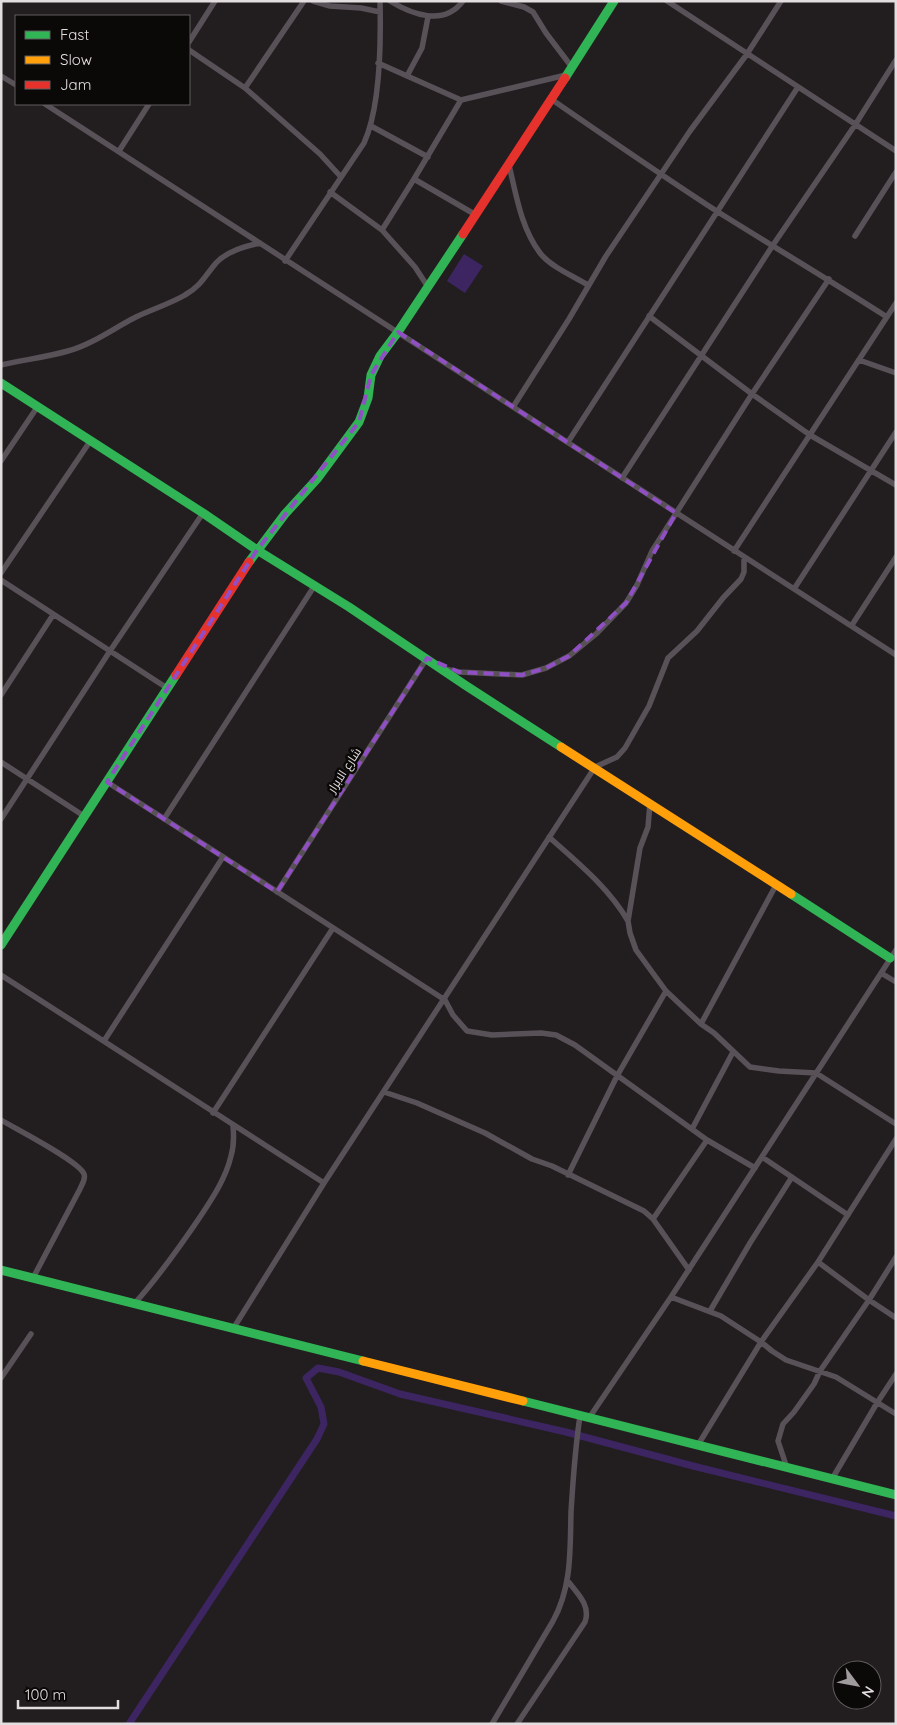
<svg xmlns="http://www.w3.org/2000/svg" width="897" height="1725" font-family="Quicksand,Cairo,sans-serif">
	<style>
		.water { fill: #3c2561 }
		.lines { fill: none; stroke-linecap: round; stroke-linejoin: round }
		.canal { stroke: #3c2561; stroke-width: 7 }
		.street { stroke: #595158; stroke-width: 5.5 }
		.fast { stroke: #30b455; stroke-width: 9 }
		.slow { stroke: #ff9f0a; stroke-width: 9 }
		.jam { stroke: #e5322d; stroke-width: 9 }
		.marked { fill: none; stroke: #904fc5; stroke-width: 4; stroke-dasharray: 10 6; stroke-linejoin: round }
		.labels { text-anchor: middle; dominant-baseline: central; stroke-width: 5; stroke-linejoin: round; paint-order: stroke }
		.street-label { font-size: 12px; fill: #e2ddde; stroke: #0b0808 }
	</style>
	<rect width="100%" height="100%" fill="#221e1f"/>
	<path class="water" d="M 464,254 L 483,266 L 465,293 L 447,281 Z"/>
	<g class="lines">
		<path class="canal" d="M 129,1724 L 317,1439 L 324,1424 L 321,1407 L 306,1378 L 318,1368 L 339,1372 L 400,1394 L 566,1432 L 693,1466 L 896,1516"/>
		<path class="street" d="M 313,1 L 330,6 L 361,8 L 380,12
			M 390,1 C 411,14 444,27 463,1
			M 501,1 L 524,7 L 533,12 L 546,33 L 571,66
			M 667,1 L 896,151
			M 189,42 L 215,1
			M 189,50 L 245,88 L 320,154 L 341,177
			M 378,63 L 461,100 L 566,75
			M 1,76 L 16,85
			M 407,76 L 422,48 L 428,17
			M 245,88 L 304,1
			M 551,99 C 606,137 661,175 718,212 C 774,247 831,281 887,317
			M 45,104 L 896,655
			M 371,126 L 428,157
			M 119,151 L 149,104
			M 509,165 C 516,194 521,228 540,253 C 551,267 573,276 588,285
			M 414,179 L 476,215
			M 330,192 L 382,230 L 415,267 L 428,287
			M 382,230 L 414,179 L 461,100
			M 855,236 L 896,172
			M 285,261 L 364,143 C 380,108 381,41 380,1
			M 649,316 L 752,394 L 810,435 L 896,485
			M 859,360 L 896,373
			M 1,365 C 23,360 47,357 68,351 C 93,344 114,328 136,317 C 152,309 170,304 185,295 C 201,286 205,276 216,263 C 227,251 245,246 260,243
			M 513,407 L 569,319 L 606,256 L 690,131 L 747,54 L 781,1
			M 568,442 L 798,87
			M 1,461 L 38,406
			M 622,478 L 773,245 L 855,125 L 896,60
			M 734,551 L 896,303
			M 1,573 L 91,440
			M 1,580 L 167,688
			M 794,589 L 896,432
			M 852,625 L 896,557
			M 445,669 L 459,672 L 522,675 L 546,668 L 569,656 L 597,633 L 626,603 L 637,585 L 652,551 L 752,394 L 829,279
			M 1,695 L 53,615
			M 1,762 L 84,816
			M 107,782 L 445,1000 L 453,1015 L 467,1031 L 492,1035 L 541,1033 L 556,1035 L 575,1045 L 707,1140 L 755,1168
			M 650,803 L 648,827 L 640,848 L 628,921 L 630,933 L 636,950 L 666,991 L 701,1024 L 714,1033 L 750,1067 L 779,1071 L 816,1073 L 896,1124
			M 1,819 L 110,651 L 203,513
			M 164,819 L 315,585
			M 549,837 C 578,863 608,887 628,921
			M 277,892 L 427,658
			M 881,973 L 896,982
			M 1,975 L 324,1183
			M 701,1024 L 776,885
			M 104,1041 L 223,857
			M 384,1092 L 417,1103 L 485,1133 L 532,1159 L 552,1166 L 644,1211 L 653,1219 L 689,1270
			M 213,1113 L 333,928
			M 1,1120 C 16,1129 79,1161 84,1174 C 86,1179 82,1184 80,1189 L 33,1278
			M 692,1129 L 733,1052
			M 762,1157 L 848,1215
			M 568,1175 L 617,1076 L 666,991
			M 653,1219 L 707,1140
			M 818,1262 L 869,1300 L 896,1318
			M 671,1297 L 721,1316 L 761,1342 L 772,1351 L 786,1360 L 836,1377 L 896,1414
			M 135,1303 C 160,1275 179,1248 200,1217 C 212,1199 226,1178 231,1156 C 234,1146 234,1136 233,1126
			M 710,1311 L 750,1243 L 792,1177
			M 233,1329 L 324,1183 L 595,767 L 617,757 L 625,748 L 649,706 L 668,658 L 697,631 L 723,598 L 741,579 L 744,572 L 744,557
			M 1,1378 L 31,1334
			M 589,1418 L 671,1297 L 896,950
			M 698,1445 L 761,1342 L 818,1262 L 896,1139
			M 787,1468 L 778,1441 L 783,1424 L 794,1412 L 814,1384 L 820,1371 L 869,1300 L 896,1257
			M 832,1479 L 877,1403 L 896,1374
			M 492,1724 L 553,1621 C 572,1587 570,1549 571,1512 C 573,1480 575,1448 580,1416
			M 517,1724 L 585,1622 C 591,1605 577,1593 567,1580"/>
		<path class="fast" d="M 565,78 L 614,1
			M 1,383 L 203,513 L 257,550 L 349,607 L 465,685 L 561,747
			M 249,562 L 285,514 L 317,479 L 359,422 L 368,398 L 371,375 L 380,356 L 398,332 L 463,234
			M 791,894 L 890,958
			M 1,945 L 176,675
			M 1,1270 L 363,1361
			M 523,1401 L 896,1495"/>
		<path class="slow" d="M 561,747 L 791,894
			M 363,1361 L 523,1401"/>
		<path class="jam" d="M 463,234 L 565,78
			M 176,675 L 249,562"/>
	</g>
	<path class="marked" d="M 398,332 L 676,513 L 626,603 L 569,656 L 546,668 L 522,675 L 459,672 L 427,658 L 277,892 L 107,782 L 257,550 L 359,422 L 371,375 Z"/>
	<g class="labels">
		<g class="street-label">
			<text transform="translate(344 770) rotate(-57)">شارع الابرار</text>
		</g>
	</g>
	<rect width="897" height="1725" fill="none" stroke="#e2ddde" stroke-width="5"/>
	<rect x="15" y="15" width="175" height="90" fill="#0b0808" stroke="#615d5e"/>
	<rect x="25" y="31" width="25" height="8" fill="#30b455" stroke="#615d5e"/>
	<text x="60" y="40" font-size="15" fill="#e2ddde">Fast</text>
	<rect x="25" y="56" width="25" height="8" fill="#ff9f0a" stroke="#615d5e"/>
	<text x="60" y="65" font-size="15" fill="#e2ddde">Slow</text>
	<rect x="25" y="81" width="25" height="8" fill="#e5322d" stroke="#615d5e"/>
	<text x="60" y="90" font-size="15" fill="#e2ddde">Jam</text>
	<g transform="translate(857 1685) rotate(122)"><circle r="24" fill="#0b0808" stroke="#615d5e"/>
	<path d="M0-4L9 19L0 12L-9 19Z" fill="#9f9a9b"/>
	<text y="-8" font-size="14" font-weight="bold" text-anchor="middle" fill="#e2ddde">N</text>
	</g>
	<path d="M18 1700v8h100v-8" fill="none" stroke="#e2ddde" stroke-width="2.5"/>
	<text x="25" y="1700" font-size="15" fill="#e2ddde" stroke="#0b0808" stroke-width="4" paint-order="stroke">100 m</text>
</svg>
